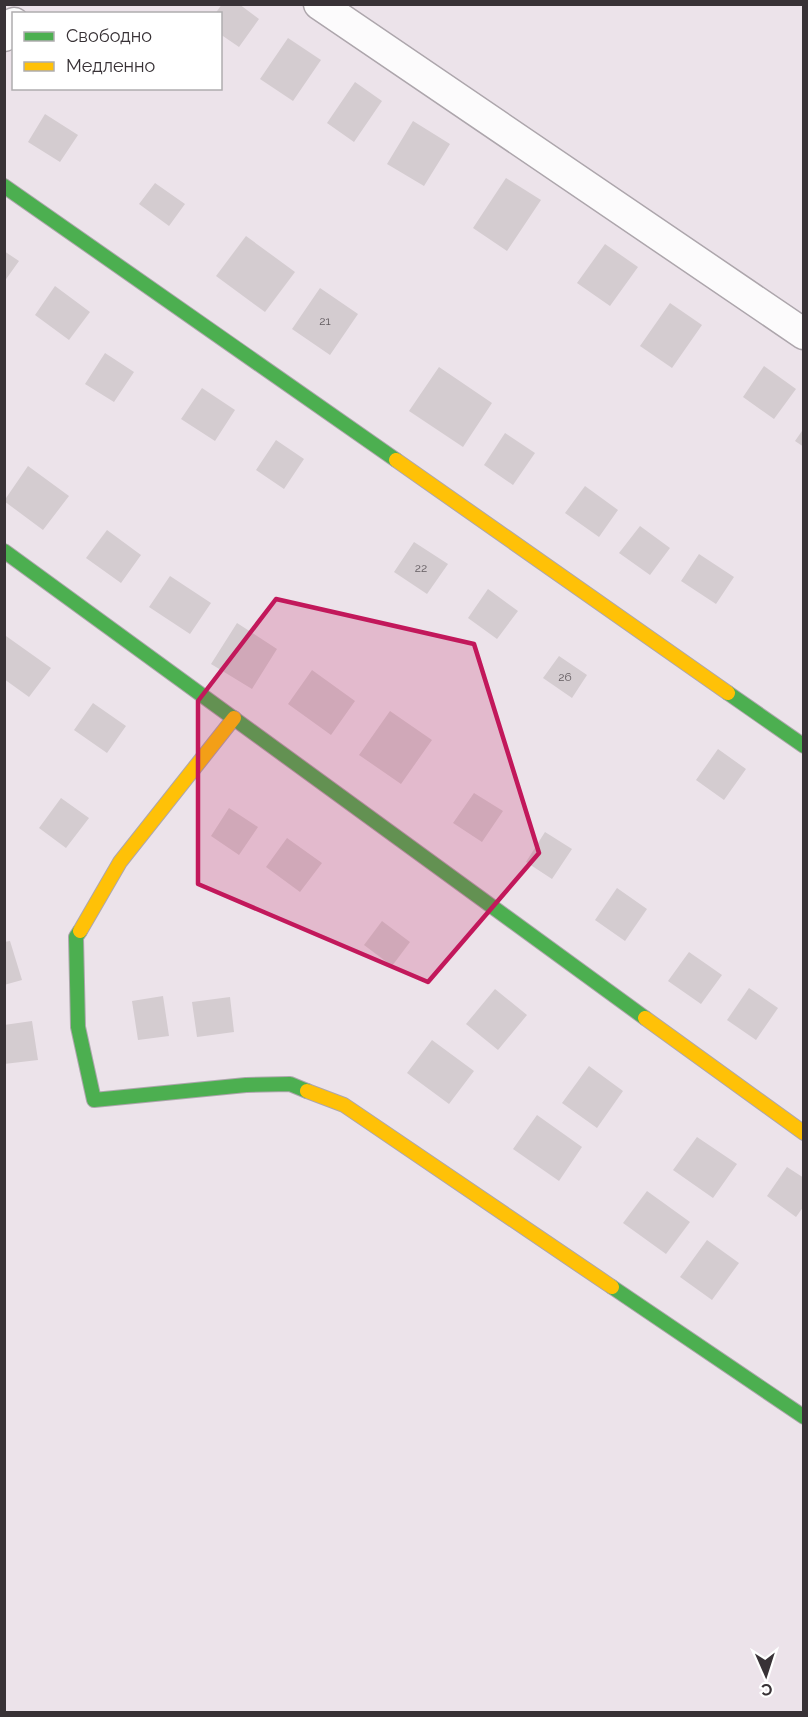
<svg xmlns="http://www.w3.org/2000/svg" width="808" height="1717" font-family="Raleway,sans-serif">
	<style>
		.building { fill: #d4ccd0 }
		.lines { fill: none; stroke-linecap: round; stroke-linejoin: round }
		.street-casing { stroke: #ada6ac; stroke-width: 33 }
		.fast-casing { stroke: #ada6ac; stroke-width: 16 }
		.slow-casing { stroke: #ada6ac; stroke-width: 16 }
		.street { stroke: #fcfbfc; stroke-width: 30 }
		.fast { stroke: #4caf50; stroke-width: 14 }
		.slow { stroke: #ffc107; stroke-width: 14 }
		.marked { fill: #c2185b; fill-opacity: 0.2; stroke: #c2185b; stroke-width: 4.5; stroke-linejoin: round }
		.labels { text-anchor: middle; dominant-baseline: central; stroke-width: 4.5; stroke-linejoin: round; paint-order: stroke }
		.number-label { font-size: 12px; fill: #625b5f }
	</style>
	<rect width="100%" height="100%" fill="#ece3ea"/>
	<path class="building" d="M 222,4 L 239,4 L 259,19 L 239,47 L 220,34 L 220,14 L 215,14 Z
		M 288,38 L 321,60 L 293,101 L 260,79 Z
		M 355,82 L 382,101 L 354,142 L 327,123 Z
		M 45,114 L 78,135 L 60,162 L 28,142 Z
		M 413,121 L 450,144 L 424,186 L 387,164 Z
		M 506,178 L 541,200 L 507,251 L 473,228 Z
		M 155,183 L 185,204 L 169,226 L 139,204 Z
		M 246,236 L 295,272 L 265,312 L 216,276 Z
		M 605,244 L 638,267 L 610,306 L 577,283 Z
		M 4,251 L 19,261 L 4,282 Z
		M 55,286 L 90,312 L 69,340 L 35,315 Z
		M 320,288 L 358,314 L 330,355 L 292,329 Z
		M 670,303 L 702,325 L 672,368 L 640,346 Z
		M 105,353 L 134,372 L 114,402 L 85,384 Z
		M 764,366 L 796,389 L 774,419 L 743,397 Z
		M 439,367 L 492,403 L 463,447 L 409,411 Z
		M 202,388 L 235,410 L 215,441 L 181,419 Z
		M 804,428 L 804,447 L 795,441 Z
		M 505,433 L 535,453 L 513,485 L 484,465 Z
		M 276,440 L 304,459 L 284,489 L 256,470 Z
		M 28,466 L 69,496 L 43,530 L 4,501 Z
		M 585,486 L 618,510 L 599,537 L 565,513 Z
		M 640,526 L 670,548 L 650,575 L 619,553 Z
		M 107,530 L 141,555 L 121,583 L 86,558 Z
		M 414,542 L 448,564 L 427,594 L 394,572 Z
		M 699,554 L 734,577 L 716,604 L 681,581 Z
		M 170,576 L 211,603 L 190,634 L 149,607 Z
		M 488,589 L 518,611 L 497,639 L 468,618 Z
		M 237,623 L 277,649 L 252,689 L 211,664 Z
		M 6,636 L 51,668 L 29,697 L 4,679 Z
		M 559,656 L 587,675 L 572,698 L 543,678 Z
		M 312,670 L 355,701 L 331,735 L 288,704 Z
		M 93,703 L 126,726 L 107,753 L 74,730 Z
		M 390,711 L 432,740 L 401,784 L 359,755 Z
		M 718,749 L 746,769 L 724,800 L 696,780 Z
		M 474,793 L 503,811 L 482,842 L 453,823 Z
		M 61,798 L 89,818 L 66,848 L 39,828 Z
		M 229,808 L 258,827 L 239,855 L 211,836 Z
		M 545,832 L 572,849 L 552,879 L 526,862 Z
		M 287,838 L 322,863 L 300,892 L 266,867 Z
		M 617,888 L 647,909 L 625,941 L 595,920 Z
		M 382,921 L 410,942 L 392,966 L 364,945 Z
		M 10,941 L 22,980 L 4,985 L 4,942 Z
		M 689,952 L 722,975 L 701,1004 L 668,981 Z
		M 749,988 L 778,1008 L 756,1040 L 727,1020 Z
		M 495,989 L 527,1015 L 498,1050 L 466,1024 Z
		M 163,996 L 169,1036 L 138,1040 L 132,1001 Z
		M 230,997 L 234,1032 L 197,1037 L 192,1002 Z
		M 32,1021 L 38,1060 L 4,1064 L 4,1025 Z
		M 432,1040 L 474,1071 L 449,1104 L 407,1073 Z
		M 589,1066 L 623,1091 L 597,1128 L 562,1103 Z
		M 537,1115 L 582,1147 L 559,1181 L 513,1149 Z
		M 697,1137 L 737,1164 L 713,1198 L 673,1170 Z
		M 787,1167 L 804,1178 L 804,1206 L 796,1217 L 767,1196 Z
		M 647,1191 L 690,1222 L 666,1254 L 623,1223 Z
		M 707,1240 L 739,1263 L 712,1300 L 680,1277 Z"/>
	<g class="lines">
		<g class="street-casing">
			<path id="street" d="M 319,4 L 804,334
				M 4,36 L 14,23"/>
		</g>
		<g class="fast-casing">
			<path id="fast" d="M 4,186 L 396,460
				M 4,551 L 645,1018
				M 728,693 L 804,746
				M 80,931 L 76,937 L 78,1027 L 94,1100 L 246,1085 L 290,1084 L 307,1091
				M 612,1287 L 804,1417"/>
		</g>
		<g class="slow-casing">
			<path id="slow" d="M 396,460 L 728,693
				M 80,931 L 120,862 L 234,718
				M 645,1018 L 804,1133
				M 307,1091 L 344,1105 L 612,1287"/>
		</g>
		<use href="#street" class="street"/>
		<use href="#fast" class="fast"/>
		<use href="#slow" class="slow"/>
	</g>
	<path class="marked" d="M 276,599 L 474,644 L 539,853 L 428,982 L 198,884 L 198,701 Z"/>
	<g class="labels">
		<g class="number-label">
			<text x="325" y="321">21</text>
			<text x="421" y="568">22</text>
			<text x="565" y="677">26</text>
		</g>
	</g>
	<rect width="808" height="1717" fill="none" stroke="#383236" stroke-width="12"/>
	<rect x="12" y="12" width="210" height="78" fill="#ffffff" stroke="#afadaf" stroke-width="1.5"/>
	<rect x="24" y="32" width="30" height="9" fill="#4caf50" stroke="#afadaf" stroke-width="1.5"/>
	<text x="66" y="42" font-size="18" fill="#383236">Свободно</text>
	<rect x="24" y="62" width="30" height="9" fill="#ffc107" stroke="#afadaf" stroke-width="1.5"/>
	<text x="66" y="72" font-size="18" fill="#383236">Медленно</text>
	<g transform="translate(766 1675) rotate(177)" stroke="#ffffff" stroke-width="4.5" paint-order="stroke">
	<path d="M0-4.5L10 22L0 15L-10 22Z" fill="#383236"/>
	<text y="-9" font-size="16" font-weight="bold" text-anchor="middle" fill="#383236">С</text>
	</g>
</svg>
